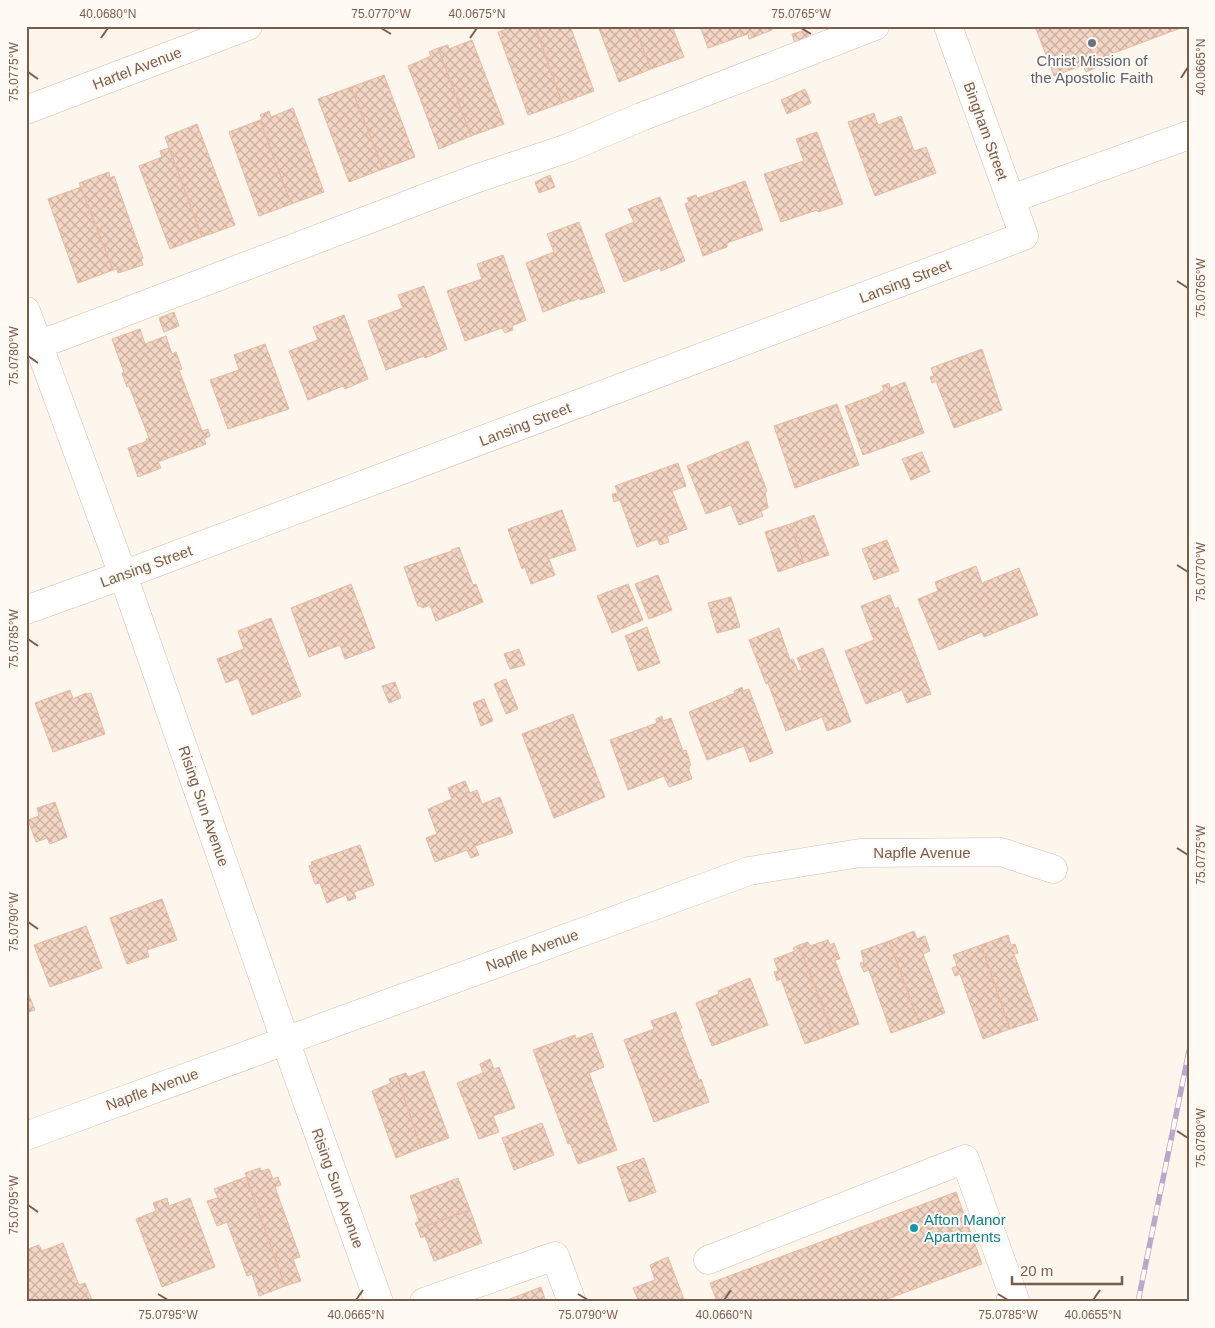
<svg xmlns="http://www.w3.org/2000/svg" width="1215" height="1328" font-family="Helvetica,sans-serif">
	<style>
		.building { fill: url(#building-cross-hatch); stroke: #e6bba3 }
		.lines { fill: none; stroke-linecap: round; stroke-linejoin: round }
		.minor-casing { stroke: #d1beb0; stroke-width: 29 }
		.minor { stroke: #fff; stroke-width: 28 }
		.rail-casing { stroke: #b9a8c9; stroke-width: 5.5 }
		.rail { stroke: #fffaf3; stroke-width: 4; stroke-dasharray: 11; stroke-linecap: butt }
		.ticks { fill: none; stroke: #7a5c4d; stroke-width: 2 }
		.worship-dot { fill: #6b7280; stroke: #fffaf3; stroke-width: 2 }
		.culture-dot { fill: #0f9aa8; stroke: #fffaf3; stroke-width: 2 }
		.labels { text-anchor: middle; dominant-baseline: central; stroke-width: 4; stroke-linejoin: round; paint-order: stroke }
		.worship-label { font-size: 15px; fill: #5b616d; stroke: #fffaf3 }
		.street-label { font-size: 15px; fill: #7a5c4d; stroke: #fffaf3 }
		.culture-label { font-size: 15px; fill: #0d838f; stroke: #fffaf3; text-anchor: start }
		.neatline { fill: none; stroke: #7a5c4d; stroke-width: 2 }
		.ticks-label { font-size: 12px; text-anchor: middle; fill: #7a5c4d }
	</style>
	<defs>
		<pattern id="building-cross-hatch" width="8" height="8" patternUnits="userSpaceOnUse" patternTransform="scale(1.25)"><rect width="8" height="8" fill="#f3d5c3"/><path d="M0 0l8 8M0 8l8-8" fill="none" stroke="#cab0a1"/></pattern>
	</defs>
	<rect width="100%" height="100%" fill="#fdf6ec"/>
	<path class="building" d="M 515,26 L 535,26 L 562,103 L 528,115 L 498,32 Z
		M 535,26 L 570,26 L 594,91 L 562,103 Z
		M 598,26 L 634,26 L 651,69 L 619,82 Z
		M 634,26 L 672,26 L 684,57 L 651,69 Z
		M 700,26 L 738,26 L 742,36 L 708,48 Z
		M 738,26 L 771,26 L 772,30 L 749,39 L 748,34 L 742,36 Z
		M 1035,26 L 1186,26 L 1098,59 L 1100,66 L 1086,72 L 1083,65 L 1054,76 Z
		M 806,30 L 812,46 L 797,51 L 792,34 Z
		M 472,40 L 504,124 L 471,136 L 438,48 L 448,45 L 449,49 Z
		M 438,48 L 471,136 L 439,149 L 408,66 L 431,56 L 429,52 Z
		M 384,75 L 415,157 L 383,169 L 351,87 Z
		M 351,87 L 383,169 L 349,182 L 318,99 Z
		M 805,89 L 811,103 L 787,114 L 781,100 Z
		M 293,108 L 324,192 L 291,204 L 260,120 L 262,119 L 260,115 L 269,111 L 271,117 Z
		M 874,113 L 878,125 L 901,116 L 914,151 L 926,147 L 936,173 L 875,196 L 848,122 Z
		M 260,120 L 291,204 L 259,216 L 229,132 Z
		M 197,124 L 235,225 L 202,237 L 165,137 Z
		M 817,132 L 843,204 L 818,212 L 817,210 L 781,222 L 764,174 L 804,161 L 796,139 Z
		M 169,148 L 202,237 L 170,249 L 139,166 L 162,157 L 160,151 Z
		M 109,172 L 110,178 L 114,176 L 143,258 L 141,259 L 143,265 L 118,273 L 117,269 L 113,270 L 79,183 Z
		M 550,175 L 555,187 L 539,193 L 535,182 Z
		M 745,181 L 763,230 L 727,243 L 727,247 L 703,256 L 685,204 L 689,202 L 687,198 L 696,195 L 697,198 Z
		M 81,187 L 113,270 L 78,283 L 48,199 Z
		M 660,197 L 685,261 L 661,271 L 660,268 L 624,282 L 605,234 L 634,222 L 628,209 Z
		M 579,222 L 605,292 L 580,300 L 580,298 L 543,312 L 526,263 L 554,252 L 547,234 Z
		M 503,255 L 526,320 L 512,326 L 513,330 L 505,333 L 502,328 L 465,341 L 447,291 L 482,279 L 477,264 Z
		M 424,286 L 447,349 L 425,358 L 424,356 L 386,370 L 368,321 L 403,308 L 398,295 Z
		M 174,312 L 179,326 L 164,332 L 159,318 Z
		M 344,315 L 368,379 L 345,389 L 343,386 L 308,400 L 289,351 L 318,340 L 313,327 Z
		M 140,329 L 145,344 L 166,336 L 172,354 L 176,352 L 182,369 L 179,370 L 202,431 L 208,429 L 210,436 L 204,439 L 206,444 L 158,462 L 161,468 L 138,477 L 128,448 L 147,441 L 146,439 L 149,438 L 129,386 L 127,387 L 122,373 L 124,372 L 112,339 Z
		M 265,344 L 289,409 L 228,429 L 210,380 L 239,370 L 234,355 Z
		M 982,349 L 1002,410 L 954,428 L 936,381 L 932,383 L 930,377 L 934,376 L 931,368 Z
		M 905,382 L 924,433 L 863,455 L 845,406 L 880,393 L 880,392 L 884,390 L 882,386 L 889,383 L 890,388 Z
		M 837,404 L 859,465 L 795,488 L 774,426 Z
		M 748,441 L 767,491 L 765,492 L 768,508 L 761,511 L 763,516 L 739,525 L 731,505 L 706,514 L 687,466 Z
		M 922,452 L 930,472 L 911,480 L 902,459 Z
		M 678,463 L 686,486 L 672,491 L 687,529 L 667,536 L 669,542 L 660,545 L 657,539 L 637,547 L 620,500 L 614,502 L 612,494 L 618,493 L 615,486 Z
		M 562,510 L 576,550 L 549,559 L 555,575 L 531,584 L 525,567 L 522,569 L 508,529 Z
		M 814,515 L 829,555 L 804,563 L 790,524 Z
		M 790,524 L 804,563 L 778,572 L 765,532 Z
		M 887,540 L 899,571 L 874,580 L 862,549 Z
		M 459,547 L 473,585 L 476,584 L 483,602 L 436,621 L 430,605 L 422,608 L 421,606 L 418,606 L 404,567 L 452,551 L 451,550 Z
		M 976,566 L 982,583 L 1019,568 L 1038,615 L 984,637 L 982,632 L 939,650 L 918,599 L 938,591 L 935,582 Z
		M 658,575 L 672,610 L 649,619 L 635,584 Z
		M 351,584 L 375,648 L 345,659 L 340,645 L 309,657 L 291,608 Z
		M 628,584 L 643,620 L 612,633 L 597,596 Z
		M 890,595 L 895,609 L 898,607 L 931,694 L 907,703 L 902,690 L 866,704 L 845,651 L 874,640 L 861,606 Z
		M 731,597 L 740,627 L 717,633 L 708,603 Z
		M 271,618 L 301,696 L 252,715 L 238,678 L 226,683 L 217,659 L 244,649 L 238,631 Z
		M 647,627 L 660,663 L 638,671 L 625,636 Z
		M 779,628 L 790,660 L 793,659 L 798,671 L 802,670 L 797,658 L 823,648 L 851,722 L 827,731 L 822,717 L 786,731 L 768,683 L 766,684 L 749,640 Z
		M 519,649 L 525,665 L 510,669 L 504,654 Z
		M 506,679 L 518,709 L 506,714 L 494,684 Z
		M 395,682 L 401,698 L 389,703 L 382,686 Z
		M 742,687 L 743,691 L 749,689 L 773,753 L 750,762 L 744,746 L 707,760 L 689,712 L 735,693 L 734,691 Z
		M 70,690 L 73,699 L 86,693 L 87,694 L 91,693 L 105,734 L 53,752 L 35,703 Z
		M 484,699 L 493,721 L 481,726 L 473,703 Z
		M 573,714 L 605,797 L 554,818 L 522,734 Z
		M 662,716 L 663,721 L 671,718 L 683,751 L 686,750 L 691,765 L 689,766 L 689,770 L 692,779 L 669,787 L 664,776 L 628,790 L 610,740 L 657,723 L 656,719 Z
		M 465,781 L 470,793 L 477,790 L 482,804 L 500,797 L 513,833 L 475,846 L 479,855 L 471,858 L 467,850 L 435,862 L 426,838 L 437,834 L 428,809 L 452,799 L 448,788 Z
		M 55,802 L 67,837 L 50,844 L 47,838 L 36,842 L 28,820 L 39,816 L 37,808 Z
		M 360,845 L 374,885 L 354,892 L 356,898 L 348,901 L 346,895 L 327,903 L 320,883 L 315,884 L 309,866 L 312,865 L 311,862 Z
		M 162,899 L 177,940 L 147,950 L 149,957 L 127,964 L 110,918 Z
		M 86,926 L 102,968 L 50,987 L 34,945 Z
		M 914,931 L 917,939 L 925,936 L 930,951 L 923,954 L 945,1013 L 919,1023 L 889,941 Z
		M 1008,935 L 1011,945 L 1015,944 L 1018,953 L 1014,954 L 1038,1020 L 1010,1029 L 981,945 Z
		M 828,940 L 830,945 L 834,943 L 840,959 L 835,960 L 859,1024 L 833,1034 L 799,945 L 808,942 L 810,946 Z
		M 889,941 L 919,1023 L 891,1033 L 869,970 L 864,972 L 860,963 L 864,962 L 861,951 Z
		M 799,945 L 833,1034 L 805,1044 L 781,979 L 777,981 L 774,972 L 778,971 L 774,959 L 795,951 L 793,948 Z
		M 981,945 L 1010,1029 L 983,1039 L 960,974 L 955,976 L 952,968 L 957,966 L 953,955 Z
		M 750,978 L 768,1025 L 712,1046 L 696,1003 L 719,994 L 718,991 Z
		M 26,988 L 35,1010 L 26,1013 Z
		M 676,1012 L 682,1028 L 680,1029 L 699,1080 L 701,1079 L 709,1102 L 654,1122 L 624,1040 L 654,1029 L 651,1021 Z
		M 592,1033 L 604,1067 L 589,1073 L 617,1150 L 578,1164 L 570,1143 L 568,1144 L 533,1050 L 575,1035 L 576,1039 Z
		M 490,1059 L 494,1069 L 499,1067 L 515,1108 L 493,1116 L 499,1132 L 479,1139 L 457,1083 L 483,1073 L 480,1064 Z
		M 424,1071 L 449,1138 L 421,1148 L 397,1076 L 406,1073 L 408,1077 Z
		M 397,1076 L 421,1148 L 396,1158 L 372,1091 L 391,1083 L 389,1079 Z
		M 542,1123 L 554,1155 L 514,1170 L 502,1138 Z
		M 644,1158 L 656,1192 L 629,1202 L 617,1167 Z
		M 260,1168 L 261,1171 L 269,1169 L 273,1179 L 278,1177 L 281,1185 L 275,1187 L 300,1257 L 293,1259 L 301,1281 L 285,1286 L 245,1173 Z
		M 246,1177 L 285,1286 L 259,1296 L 252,1274 L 247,1276 L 227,1222 L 217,1226 L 207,1201 L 218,1198 L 214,1189 Z
		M 458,1178 L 470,1210 L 418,1229 L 415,1223 L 419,1221 L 410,1196 Z
		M 956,1192 L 982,1264 L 879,1302 L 717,1302 L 710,1283 Z
		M 167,1198 L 169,1206 L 190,1198 L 215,1267 L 162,1287 L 136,1219 L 156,1211 L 153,1203 Z
		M 470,1210 L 482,1243 L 434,1261 L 425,1236 L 421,1238 L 418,1229 Z
		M 63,1243 L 79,1285 L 85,1283 L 92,1300 L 86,1302 L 26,1302 L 26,1258 L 30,1255 L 28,1249 L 39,1245 L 42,1251 Z
		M 668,1257 L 685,1302 L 639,1302 L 633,1288 L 655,1280 L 650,1265 Z
		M 541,1287 L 546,1302 L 502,1302 Z"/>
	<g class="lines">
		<g class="minor-casing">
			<path id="minor" d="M 26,110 L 248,26
				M 1011,199 L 1189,135
				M 26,311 L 123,575 L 285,1040 L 379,1302
				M 38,343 L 57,338 L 475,179 L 568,148 L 641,117 L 875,26
				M 26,610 L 123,575 L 1024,236 L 948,26
				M 26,1136 L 749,871 L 860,853 L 1001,852 L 1053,869
				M 708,1260 L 965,1159 L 1015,1300 L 1010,1302
				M 424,1302 L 555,1256 L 572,1302"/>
		</g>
		<use href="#minor" class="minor"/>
		<g class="rail-casing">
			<path id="rail" d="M 1138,1302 L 1189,1051"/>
		</g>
		<use href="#rail" class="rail"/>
	</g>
	<path class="ticks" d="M 381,28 L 391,34M 801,28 L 811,34M 101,38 L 108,28M 470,38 L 477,28M 28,72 L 38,79M 1181,78 L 1188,67M 1177,281 L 1188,288M 28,356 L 38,363M 1177,565 L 1188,572M 28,639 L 38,646M 1177,848 L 1188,855M 28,922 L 38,929M 1177,1131 L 1188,1138M 28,1205 L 38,1212M 158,1294 L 168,1300M 578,1294 L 588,1300M 998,1294 L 1008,1300M 356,1300 L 363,1290M 724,1300 L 731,1290M 1093,1300 L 1100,1290"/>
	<circle class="worship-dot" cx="1092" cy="43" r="5"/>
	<circle class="culture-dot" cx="914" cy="1228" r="5"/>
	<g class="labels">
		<g class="worship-label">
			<text x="1092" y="60">Christ Mission of<tspan x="1092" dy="17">the Apostolic Faith</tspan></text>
		</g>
		<g class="street-label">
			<text transform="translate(137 68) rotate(-21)">Hartel Avenue</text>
			<text transform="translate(986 131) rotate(70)">Bingham Street</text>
			<text transform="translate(905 281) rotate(-21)">Lansing Street</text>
			<text transform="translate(525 424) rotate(-21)">Lansing Street</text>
			<text transform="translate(146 566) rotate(-20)">Lansing Street</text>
			<text transform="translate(204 806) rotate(71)">Rising Sun Avenue</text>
			<text x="922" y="852">Napfle Avenue</text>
			<text transform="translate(532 950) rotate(-20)">Napfle Avenue</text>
			<text transform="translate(152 1089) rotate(-20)">Napfle Avenue</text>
			<text transform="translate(338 1188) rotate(70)">Rising Sun Avenue</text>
		</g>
		<g class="culture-label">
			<text x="924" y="1219">Afton Manor<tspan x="924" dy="17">Apartments</tspan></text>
		</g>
	</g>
	<rect width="1215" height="1328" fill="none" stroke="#fffaf3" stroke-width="55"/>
	<path d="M1012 1276v8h110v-8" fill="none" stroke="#7a5c4d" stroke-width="2.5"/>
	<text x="1020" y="1276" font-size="15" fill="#7a5c4d" stroke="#fffaf3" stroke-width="4" paint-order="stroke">20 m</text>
	<rect x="28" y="28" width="1160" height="1272" class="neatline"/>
	<g class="ticks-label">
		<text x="108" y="18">40.0680°N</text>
		<text x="381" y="18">75.0770°W</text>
		<text x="477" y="18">40.0675°N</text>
		<text x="801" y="18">75.0765°W</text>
		<text transform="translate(1201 67) rotate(-90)" y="4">40.0665°N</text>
		<text transform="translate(14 72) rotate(-90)" y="4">75.0775°W</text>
		<text transform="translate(1201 288) rotate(-90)" y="4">75.0765°W</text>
		<text transform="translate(14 356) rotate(-90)" y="4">75.0780°W</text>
		<text transform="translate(1201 572) rotate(-90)" y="4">75.0770°W</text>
		<text transform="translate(14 639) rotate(-90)" y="4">75.0785°W</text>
		<text transform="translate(1201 855) rotate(-90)" y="4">75.0775°W</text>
		<text transform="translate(14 922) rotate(-90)" y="4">75.0790°W</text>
		<text transform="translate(1201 1138) rotate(-90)" y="4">75.0780°W</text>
		<text transform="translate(14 1205) rotate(-90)" y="4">75.0795°W</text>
		<text x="168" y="1319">75.0795°W</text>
		<text x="356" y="1319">40.0665°N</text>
		<text x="588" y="1319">75.0790°W</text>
		<text x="724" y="1319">40.0660°N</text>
		<text x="1008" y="1319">75.0785°W</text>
		<text x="1093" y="1319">40.0655°N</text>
	</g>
</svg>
